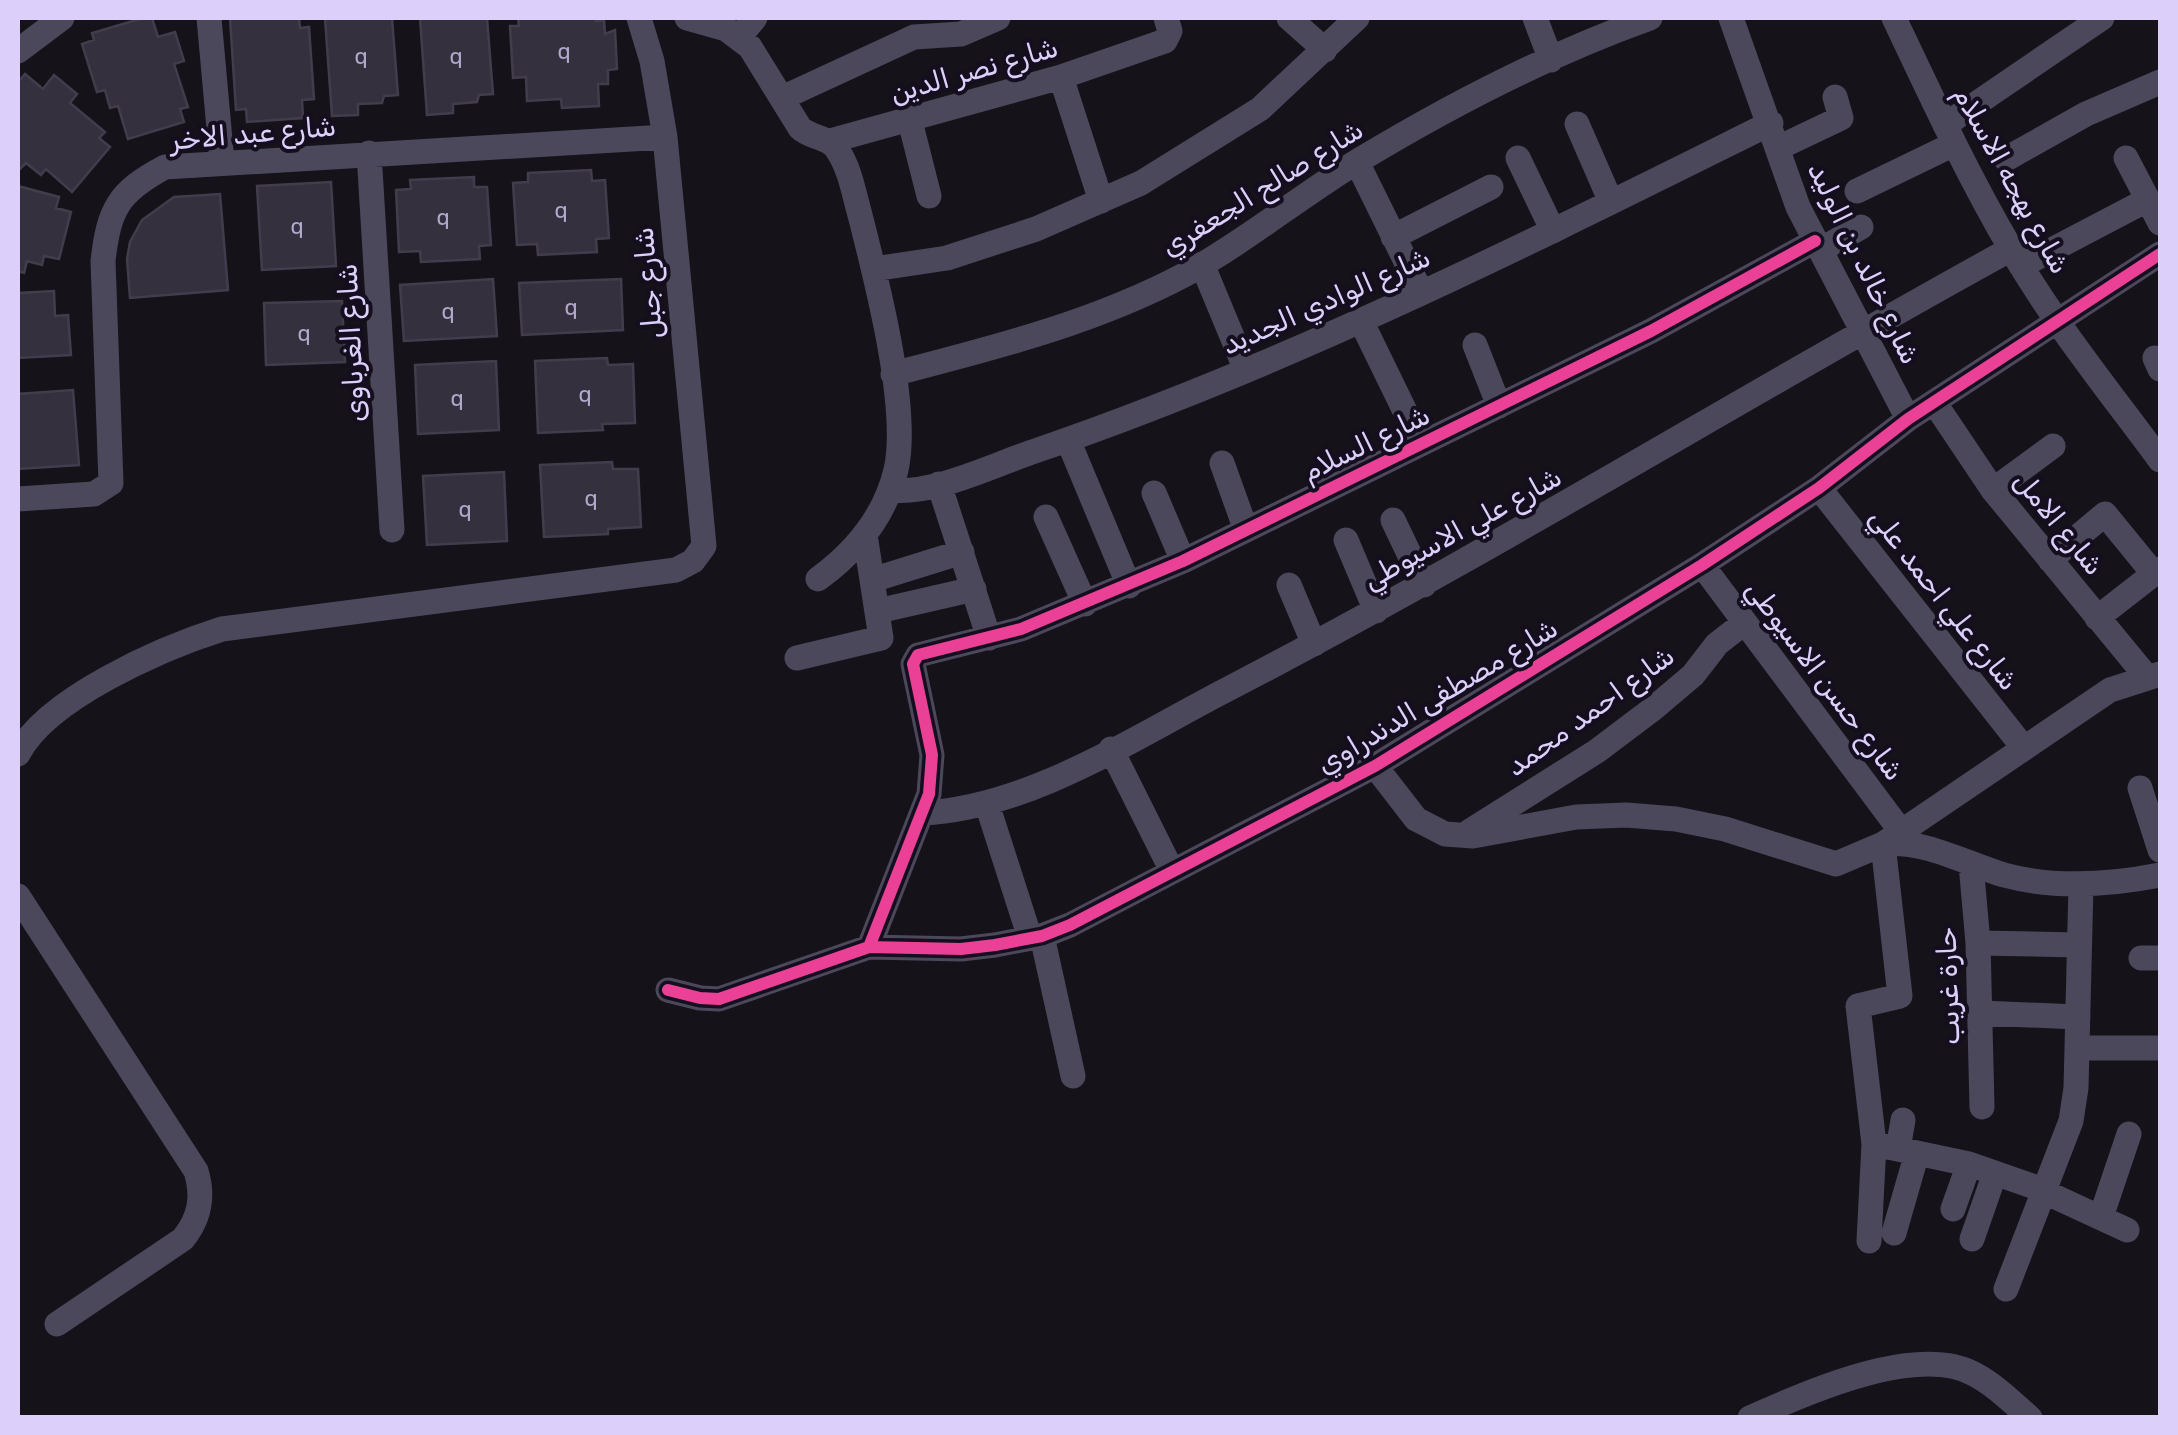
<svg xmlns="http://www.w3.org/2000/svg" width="2178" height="1435" font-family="Rubik,'Noto Sans Arabic',sans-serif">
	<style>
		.building { fill: #35303d; stroke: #433c4d; stroke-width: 2.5 }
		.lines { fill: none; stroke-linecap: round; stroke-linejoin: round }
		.street { stroke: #4b485b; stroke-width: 25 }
		.cycleway-casing { stroke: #140e1e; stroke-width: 19 }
		.cycleway { stroke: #ea4096; stroke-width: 12 }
		.labels { text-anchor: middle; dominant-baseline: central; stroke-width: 8; stroke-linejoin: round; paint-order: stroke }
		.number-label { font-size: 22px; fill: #b2a8cc }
		.street-label { font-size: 28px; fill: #dcd0fb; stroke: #140e1e }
	</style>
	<rect width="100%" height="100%" fill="#15121a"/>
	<path class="building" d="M 143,18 L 152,18 L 158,37 L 175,32 L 184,61 L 174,64 L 188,107 L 180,109 L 184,122 L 128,139 L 118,106 L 110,108 L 105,90 L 97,92 L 82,44 L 94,40 L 92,33 Z
		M 230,18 L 299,18 L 300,28 L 309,27 L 314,99 L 302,100 L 303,118 L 247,122 L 246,109 L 236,110 Z
		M 325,18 L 392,18 L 398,95 L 384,96 L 382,103 L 358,104 L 358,115 L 332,116 Z
		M 420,18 L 487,18 L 493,94 L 479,95 L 477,102 L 453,104 L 453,113 L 427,115 Z
		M 518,18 L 596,18 L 596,21 L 604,20 L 605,34 L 615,30 L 617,69 L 608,70 L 608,84 L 598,84 L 599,106 L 562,108 L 561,99 L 527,101 L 526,77 L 513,78 L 510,26 L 519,26 Z
		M 25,74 L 43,89 L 54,75 L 77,94 L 70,103 L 105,132 L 99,138 L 110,147 L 72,192 L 46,169 L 41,175 L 26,163 L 20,169 L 18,167 L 18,82 Z
		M 591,170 L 592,181 L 605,180 L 609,238 L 596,239 L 597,252 L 538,255 L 537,244 L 517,245 L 513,183 L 528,182 L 528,173 Z
		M 474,177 L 474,187 L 487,187 L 491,245 L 479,246 L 480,259 L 421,262 L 420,251 L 399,252 L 396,190 L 411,189 L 410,180 Z
		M 331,182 L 336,266 L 262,270 L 257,186 Z
		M 18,186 L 59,197 L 56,208 L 71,212 L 59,259 L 44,256 L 42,265 L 27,261 L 24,273 L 18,271 Z
		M 220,194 L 228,290 L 130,298 L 127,259 L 130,242 L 142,220 L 174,197 Z
		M 493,279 L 497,336 L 404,341 L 400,285 Z
		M 621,279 L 623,330 L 522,335 L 519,283 Z
		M 54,291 L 55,316 L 68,315 L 71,355 L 18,358 L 18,293 Z
		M 342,301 L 345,362 L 266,365 L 264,303 Z
		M 607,358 L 608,365 L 633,364 L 635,423 L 602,424 L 603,430 L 538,433 L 535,361 Z
		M 496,361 L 499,430 L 418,434 L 415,365 Z
		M 73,390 L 79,465 L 18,469 L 18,394 Z
		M 612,462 L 613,469 L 638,469 L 641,527 L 608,529 L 608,534 L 544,537 L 540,465 Z
		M 504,472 L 507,541 L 427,545 L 423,476 Z"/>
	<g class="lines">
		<path class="street" d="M 209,18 L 222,162
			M 687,18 L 726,29 L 750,47 L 800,128 C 812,139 829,136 838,151 C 850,169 854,194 860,215 C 876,278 910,408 896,470 C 885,516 855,552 818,579
			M 1289,18 L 1325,50
			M 1535,18 L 1551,60
			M 1731,18 L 1798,207 L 1908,419
			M 1894,18 C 1931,96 1967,174 2011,249 C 2054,323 2109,391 2160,460
			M 739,37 L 755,18
			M 18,51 L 62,18
			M 1061,77 L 1101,201
			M 782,98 L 914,37 L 961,34 L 998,18
			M 910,121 L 929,196
			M 1577,124 L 1611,202
			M 1945,125 L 2102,18
			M 830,141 L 1061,77 L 1165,41 L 1170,31 L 1166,18
			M 1778,148 L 1841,118 L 1835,97
			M 369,153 L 392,530
			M 1518,158 L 1553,231
			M 2126,158 L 2160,223
			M 2006,159 L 2086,114 L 2160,82
			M 1357,162 L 1421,292
			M 1857,191 L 1954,144
			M 1393,237 L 1491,187
			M 1820,250 L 1861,227
			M 1202,264 L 1246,370
			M 2021,266 L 2147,200
			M 874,269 L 947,258 L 1036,229 L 1141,183 L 1260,109 L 1357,18
			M 1361,321 L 1421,444
			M 1475,345 L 1499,406
			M 2155,358 L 2160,369
			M 893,374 C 993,348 1094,323 1186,274 C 1246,241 1299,197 1358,161 C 1449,106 1549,54 1650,18
			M 1934,402 L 1993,490 L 2146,676
			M 1068,440 L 1129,586
			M 1222,463 L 1246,530
			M 939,484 L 989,638
			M 1819,488 L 2023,747
			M 890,490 C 934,495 993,465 1035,451 C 1290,364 1531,242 1771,123
			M 1993,490 L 2053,446
			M 1154,493 L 1183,561
			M 18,499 L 94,494 L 111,483 L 103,261 C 109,209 118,192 165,167 L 665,137
			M 1046,517 L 1085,604
			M 1393,520 L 1424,585
			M 1346,540 L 1376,611
			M 2050,560 L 2105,514 L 2154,574
			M 1702,565 L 1900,830
			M 872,580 L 962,552
			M 1289,585 L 1314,644
			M 878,611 L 974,589
			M 2097,618 L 2160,569
			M 797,658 L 881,638 L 865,535
			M 1111,749 L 1172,871
			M 18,754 C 47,698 162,648 222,629 L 676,570 L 693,561 L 704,546 L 665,137 L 652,61 L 639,18
			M 1375,766 L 1416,819 L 1445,834 L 1473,836 L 1576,817 L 1626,815 L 1676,819 L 1725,829 L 1836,864 L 1883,844 L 2110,690 L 2160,674
			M 2140,788 L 2160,850
			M 987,804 L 1030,938
			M 923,813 C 1029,808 1135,737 1228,689 C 1494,551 1748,393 2011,249
			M 1470,831 L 1597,751 L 1654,708 L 1693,675 L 1717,644 L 1744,623
			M 1883,844 C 1926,840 1964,863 2004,875 C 2056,889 2109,885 2160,875
			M 1971,864 L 1978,943 L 1982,1107
			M 18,896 L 196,1171 C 204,1197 200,1218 183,1239 L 57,1324
			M 1042,936 L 1073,1076
			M 1978,943 L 2079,945
			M 869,947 L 929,794 L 932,755 L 913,664 L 918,655 L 1021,629 L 1183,561 L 1651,331 L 1815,241
			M 2141,958 L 2160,958
			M 668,990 L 700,998 L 719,999 L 869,947 L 961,949 L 995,945 L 1042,936 L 1070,925 L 1375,766 L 1702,565 L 1819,488 L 1908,419 L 2160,254
			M 1981,1013 L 2078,1017
			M 2078,1048 L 2160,1048
			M 1874,1144 L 1969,1164 L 2032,1186 L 2127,1230
			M 1898,1149 L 1903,1120
			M 1953,1209 L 1969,1164
			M 2101,1217 L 2129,1134
			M 1894,1233 L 1917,1153
			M 1972,1239 L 1995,1173
			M 1869,1241 L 1874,1144 L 1858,1006 L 1900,996 L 1883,844
			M 2006,1289 L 2071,1121 L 2076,1088 L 2081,885
			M 1750,1418 C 1805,1393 1917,1343 1974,1374 C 1995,1385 2012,1402 2030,1418"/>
		<g class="cycleway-casing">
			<path id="cycleway" d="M 869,947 L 929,794 L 932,755 L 913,664 L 918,655 L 1021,629 L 1183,561 L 1651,331 L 1815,241
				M 668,990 L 700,998 L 719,999 L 869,947 L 961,949 L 995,945 L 1042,936 L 1070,925 L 1375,766 L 1702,565 L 1819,488 L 1908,419 L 2160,254"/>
		</g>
		<use href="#cycleway" class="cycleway"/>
	</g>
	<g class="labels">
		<g class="number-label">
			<text x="564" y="51">q</text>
			<text x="361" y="56">q</text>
			<text x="456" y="56">q</text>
			<text x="561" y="210">q</text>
			<text x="443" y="217">q</text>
			<text x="297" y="226">q</text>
			<text x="571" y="307">q</text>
			<text x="448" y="311">q</text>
			<text x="304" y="333">q</text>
			<text x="585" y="394">q</text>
			<text x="457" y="398">q</text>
			<text x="591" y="498">q</text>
			<text x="465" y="509">q</text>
		</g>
		<g class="street-label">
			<text transform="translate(974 70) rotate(-16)">شارع نصر الدين</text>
			<text transform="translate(253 133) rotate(-5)">شارع عبد الاخر</text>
			<text transform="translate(2012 180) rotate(61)">شارع بهجه الاسلام</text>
			<text transform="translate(1262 188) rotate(-32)">شارع صالح الجعفري</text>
			<text transform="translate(1864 263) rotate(64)">شارع خالد بن الوليد</text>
			<text transform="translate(648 283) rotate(-95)">شارع جبل</text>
			<text transform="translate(1326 301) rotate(-24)">شارع الوادي الجديد</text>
			<text transform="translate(351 343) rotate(-93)">شارع الغرباوى</text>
			<text transform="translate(1366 443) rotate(-26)">شارع السلام</text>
			<text transform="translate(2059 523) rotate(51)">شارع الامل</text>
			<text transform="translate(1462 528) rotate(-29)">شارع علي الاسيوطي</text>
			<text transform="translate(1944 599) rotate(52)">شارع علي احمد علي</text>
			<text transform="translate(1825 680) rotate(53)">شارع حسن الاسيوطي</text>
			<text transform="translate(1437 696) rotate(-31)">شارع مصطفى الدندراوي</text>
			<text transform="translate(1590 711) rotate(-36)">شارع احمد محمد</text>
			<text transform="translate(1948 986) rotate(-92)">حارة غريب</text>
		</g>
	</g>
	<rect width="2178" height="1435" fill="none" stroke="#dcd0fb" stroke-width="40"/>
</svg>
